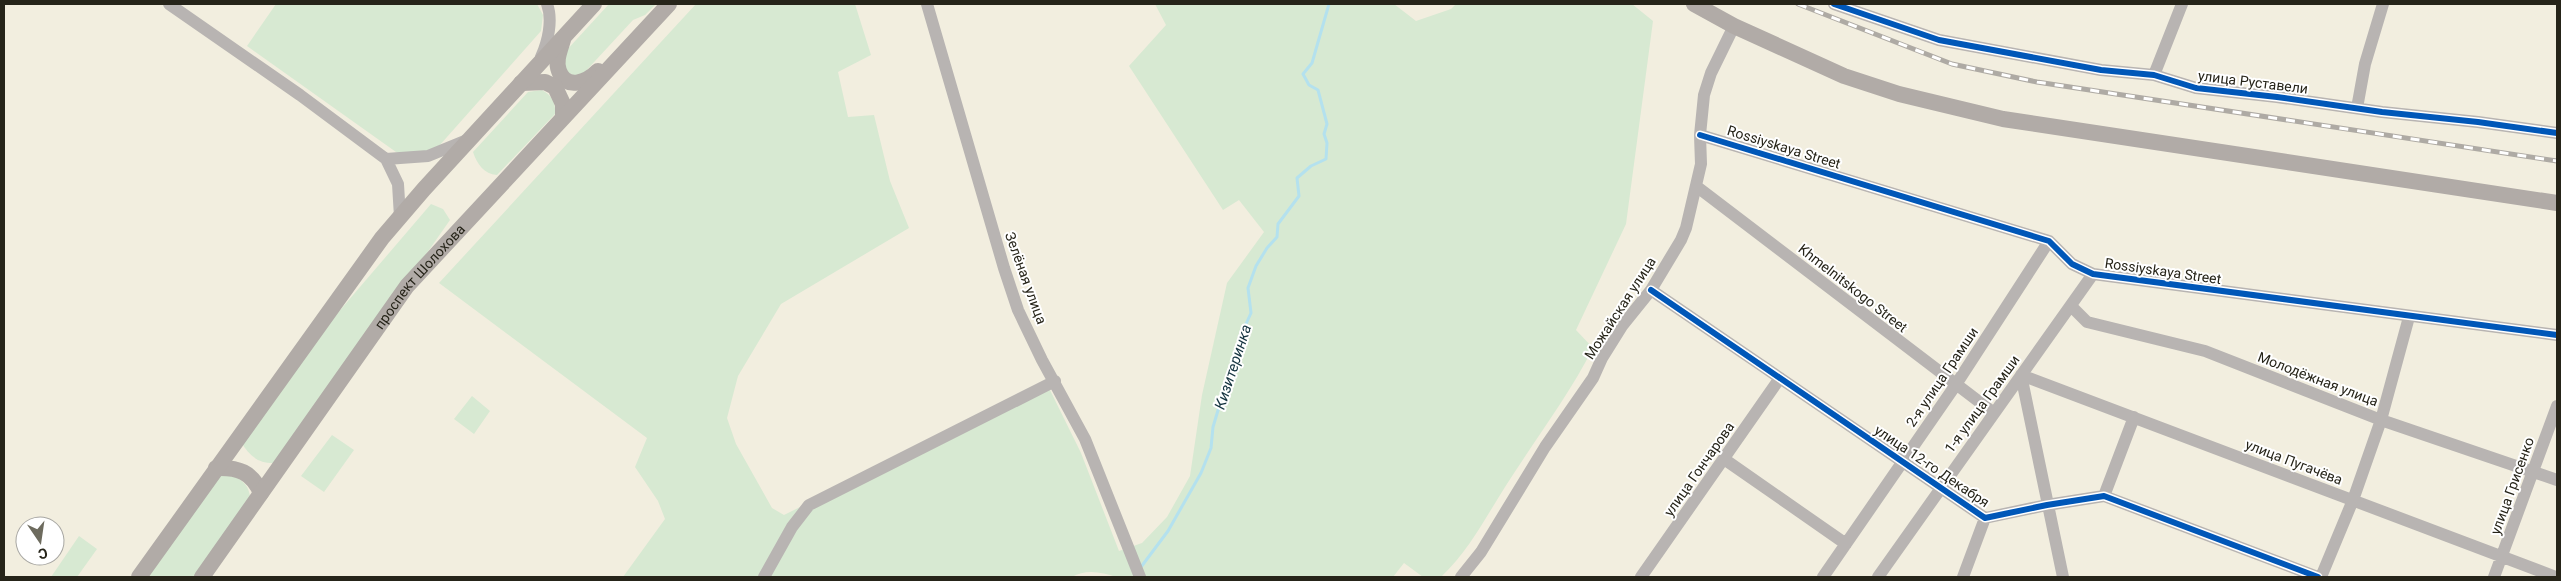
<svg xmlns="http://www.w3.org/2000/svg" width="2561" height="581" font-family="Roboto,sans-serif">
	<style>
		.green { fill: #d7e9d2 }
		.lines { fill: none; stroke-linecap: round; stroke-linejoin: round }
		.stream { stroke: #b4e1ee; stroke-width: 3 }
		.minor { stroke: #b8b4b2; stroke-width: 12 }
		.major { stroke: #b1aba7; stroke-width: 16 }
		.rail-casing { stroke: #aeaaa4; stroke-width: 5 }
		.rail { stroke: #fff; stroke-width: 3; stroke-dasharray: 9; stroke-linecap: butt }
		.cycleway-casing { stroke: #fff; stroke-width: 9 }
		.cycleway { stroke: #0057b8; stroke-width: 6 }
		.labels { text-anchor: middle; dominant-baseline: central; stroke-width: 4; stroke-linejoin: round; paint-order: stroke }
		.street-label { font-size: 14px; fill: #262419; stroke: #fff }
		.water-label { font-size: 15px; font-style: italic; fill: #153440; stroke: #fff }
	</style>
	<rect width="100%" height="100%" fill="#f2eedf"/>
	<path class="green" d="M 276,4 L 537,4 L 543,15 L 541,31 L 439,146 C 424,155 412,157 396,152 L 247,46 Z
		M 609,4 L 656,4 L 645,15 L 633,20 L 583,74 L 577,77 L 565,71 L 565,52 Z
		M 696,4 L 855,4 L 871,55 L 838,72 L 848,117 L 874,115 L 890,181 L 909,228 L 781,304 L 738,376 L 727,418 L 736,444 L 772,508 L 784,515 L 1047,384 L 1081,453 L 1119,551 L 1142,543 L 1167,517 L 1190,476 L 1202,395 L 1227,283 L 1264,232 L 1239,200 L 1223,210 L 1129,66 L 1166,25 L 1155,4 L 1394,4 L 1416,21 L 1451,9 L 1456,4 L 1632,4 L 1653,21 L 1626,224 L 1576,330 L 1593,348 C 1568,397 1534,441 1505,487 C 1484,520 1470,549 1441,577 L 1423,577 L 1404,563 L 1393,577 L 1116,577 C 1102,572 1085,569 1072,577 L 623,577 L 665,519 L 658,501 L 635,467 L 647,438 L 439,283 Z
		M 542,90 C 552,96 556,102 555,114 L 497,175 C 484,174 477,164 473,152 L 528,92 Z
		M 431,204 L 443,209 L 450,220 L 429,250 L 273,463 C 257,463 249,455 241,442 L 336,315 Z
		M 472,396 L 490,411 L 474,434 L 454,419 Z
		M 332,435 L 354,450 L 324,492 L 301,476 Z
		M 228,473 C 239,479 248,482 250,496 L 194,577 L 148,577 L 219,474 Z
		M 79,536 L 97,549 L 77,577 L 51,577 Z"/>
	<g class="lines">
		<path class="stream" d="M 1141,567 L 1168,531 L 1201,473 L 1211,448 L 1213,427 L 1240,337 L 1251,313 L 1248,288 L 1256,266 L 1267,248 L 1277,237 L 1278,224 L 1299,196 L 1297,178 L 1311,166 L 1326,159 L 1327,143 L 1324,134 L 1327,124 L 1318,90 L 1309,85 L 1303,74 L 1312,63 L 1329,4"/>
		<path class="minor" d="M 169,4 L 300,95 L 386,159 L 398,184 L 400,217
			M 927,4 L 1004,268 L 1018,310 L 1042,360 L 1085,439 L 1140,577
			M 1834,4 L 1939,40 L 2101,70 L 2154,75 L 2196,88 L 2277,97 L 2382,112 L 2478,122 L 2557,133
			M 541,57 C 548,42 553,20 547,4
			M 2154,75 L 2182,4
			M 2357,108 L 2365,64 L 2383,4
			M 1700,135 L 2049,241 L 2072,264 L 2093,274 L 2557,335
			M 386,159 L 428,156 L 467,140
			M 1696,186 L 1994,413
			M 1651,290 L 1985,518 L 2047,505 L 2104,496 L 2318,577
			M 2071,306 L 2087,322 L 2205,351 L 2381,420 L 2557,480
			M 2021,375 L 2556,577
			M 2021,375 L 2063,577
			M 1724,459 L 1846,544
			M 2104,496 L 2134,417
			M 764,577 L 792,527 L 809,505 L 1055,381
			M 1461,577 L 1481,552 L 1545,447 L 1593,378 L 1602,358 L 1622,326 L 1651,290 L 1681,240 L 1686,228 L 1701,164 L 1700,135 L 1704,95 L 1711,73 L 1734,26
			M 1641,577 L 1780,378
			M 1823,577 L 1955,386 L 2049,241
			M 1878,577 L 2093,274
			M 1963,577 L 1985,518
			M 2321,577 L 2353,500 L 2381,420 L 2409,317
			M 2494,577 L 2557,406"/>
		<g class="major">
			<path d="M 1694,4 L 1734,26 L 1844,76 L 1899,94 L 2003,119 L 2557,203"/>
			<path d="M 563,40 C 560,50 555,61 559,71 C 566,91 587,82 598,71"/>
			<path d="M 521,83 L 545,82 L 555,87 L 563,104 L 563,117"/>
			<path d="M 216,468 C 238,467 252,472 261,493"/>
			<path d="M 139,577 L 382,238 L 424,189 L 594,4"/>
			<path id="s1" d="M 202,577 L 407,286 L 669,4"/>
		</g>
		<g class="rail-casing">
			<path id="rail" d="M 1798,4 L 1952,64 L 2037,82 L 2557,161"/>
		</g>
		<use href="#rail" class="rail"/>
		<g class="cycleway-casing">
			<path id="cycleway" d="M 1834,4 L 1939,40 L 2101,70 L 2154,75 L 2196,88 L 2277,97 L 2382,112 L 2478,122 L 2557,133
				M 1700,135 L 2049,241 L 2072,264 L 2093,274 L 2557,335
				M 1651,290 L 1985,518 L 2047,505 L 2104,496 L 2318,577"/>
		</g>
		<use href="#cycleway" class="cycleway"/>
	</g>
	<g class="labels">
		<g class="street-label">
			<text transform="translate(2253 82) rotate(7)">улица Руставели</text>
			<text transform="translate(1784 147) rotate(17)">Rossiyskaya Street</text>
			<text transform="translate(2163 271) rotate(8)">Rossiyskaya Street</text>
			<text stroke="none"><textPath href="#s1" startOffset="371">проспект Шолохова</textPath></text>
			<text transform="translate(1026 278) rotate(70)">Зелёная улица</text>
			<text transform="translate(1853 288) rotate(38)">Khmelnitskogo Street</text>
			<text transform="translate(1620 308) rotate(-57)">Можайская улица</text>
			<text transform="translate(1942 377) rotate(-56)">2-я улица Грамши</text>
			<text transform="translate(2318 379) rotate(21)">Молодёжная улица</text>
			<text transform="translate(1982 404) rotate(-54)">1-я улица Грамши</text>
			<text transform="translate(2294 462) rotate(21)">улица Пугачёва</text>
			<text transform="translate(1932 466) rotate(34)">улица 12-го Декабря</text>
			<text transform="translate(1699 469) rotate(-55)">улица Гончарова</text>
			<text transform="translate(2512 486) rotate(-70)">улица Грисенко</text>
		</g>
		<g class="water-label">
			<text transform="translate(1233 367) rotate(-72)">Кизитеринка</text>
		</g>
	</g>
	<rect width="2561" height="581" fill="none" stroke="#262419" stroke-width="10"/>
	<g transform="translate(40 541) rotate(167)"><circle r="24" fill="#ffffff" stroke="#a8a7a3"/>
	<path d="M0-4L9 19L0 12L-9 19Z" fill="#6d6b5e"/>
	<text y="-8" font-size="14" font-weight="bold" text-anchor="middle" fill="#262419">С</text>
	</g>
</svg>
